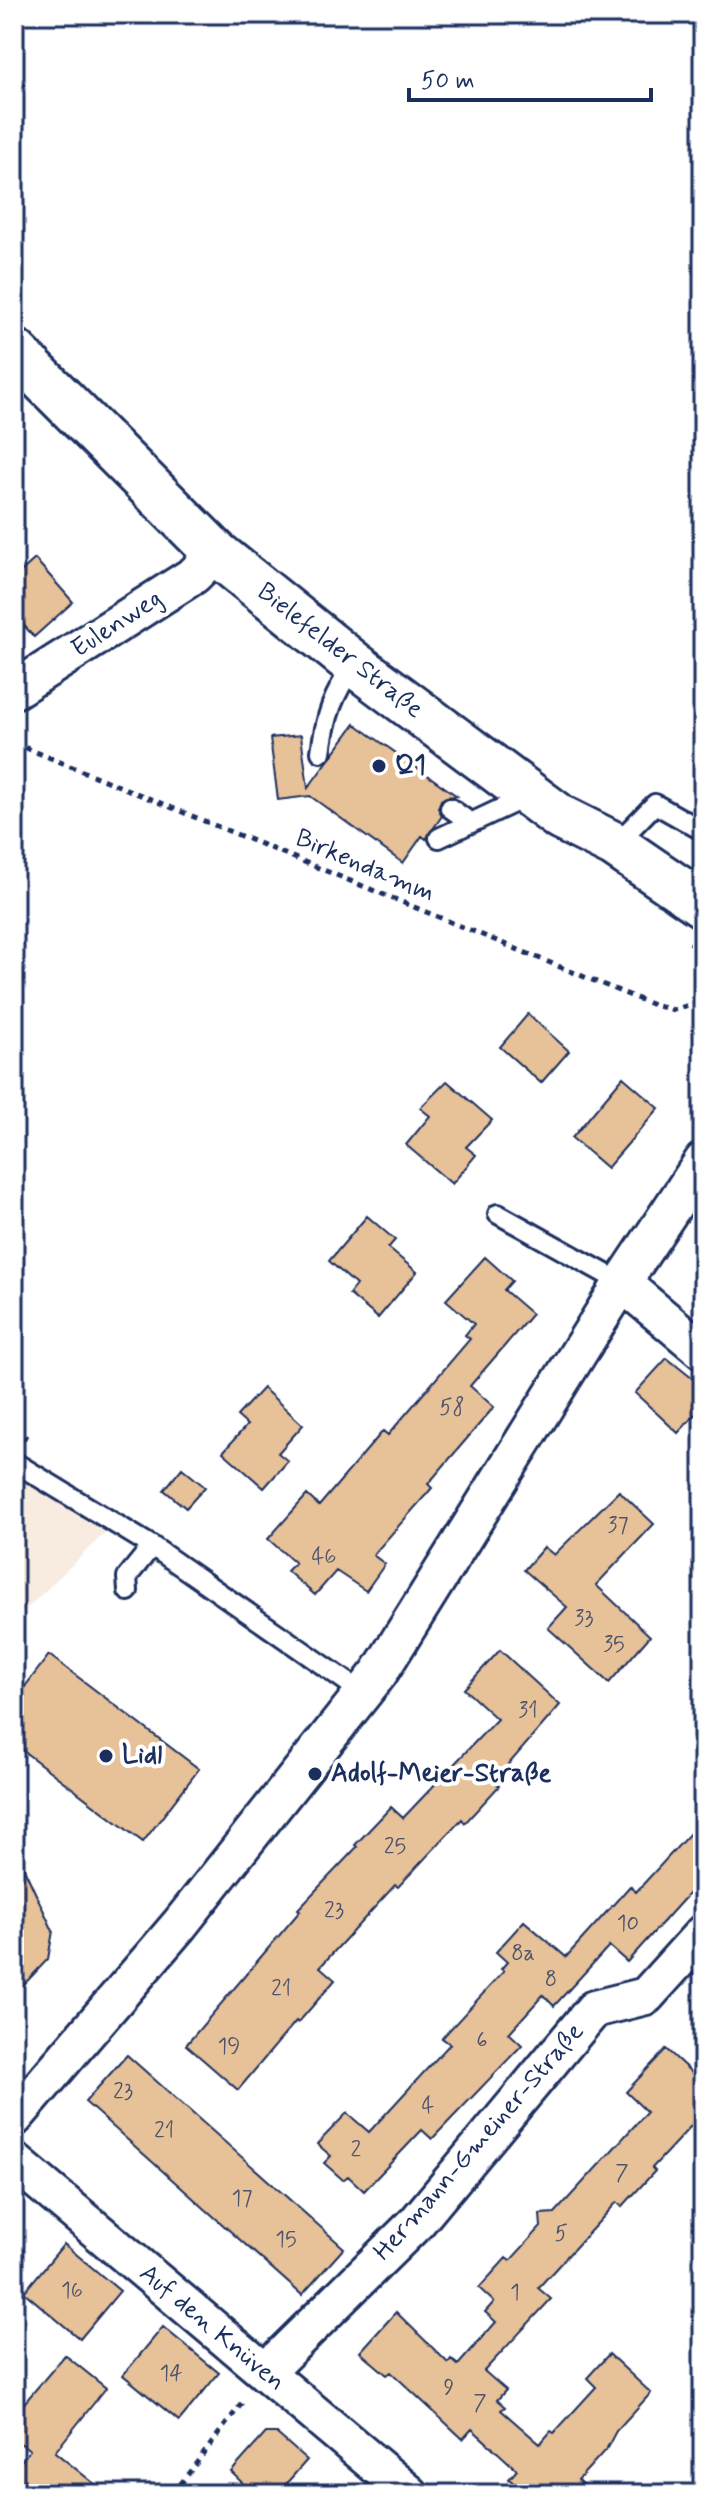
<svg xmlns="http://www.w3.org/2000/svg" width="717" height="2508" font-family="Mynerve,sans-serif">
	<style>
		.built { fill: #f8ece0 }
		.building { fill: #e7c198; stroke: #1b2f5e; stroke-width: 2 }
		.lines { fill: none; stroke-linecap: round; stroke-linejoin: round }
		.service-casing { stroke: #1b2f5e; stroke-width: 24 }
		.minor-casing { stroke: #1b2f5e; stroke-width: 42 }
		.secondary-casing { stroke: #1b2f5e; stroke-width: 50 }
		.path { stroke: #1b2f5e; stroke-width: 5; stroke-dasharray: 6 6; stroke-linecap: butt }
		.service { stroke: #fff; stroke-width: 18 }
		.minor { stroke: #fff; stroke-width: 36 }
		.secondary { stroke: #fff; stroke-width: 44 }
		.poi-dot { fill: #1b2f5e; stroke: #fff; stroke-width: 3 }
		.labels { text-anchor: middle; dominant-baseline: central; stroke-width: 8; stroke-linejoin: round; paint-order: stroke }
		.number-label { font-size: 22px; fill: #4e546c }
		.street-label { font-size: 26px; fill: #1b2f5e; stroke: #fff }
		.poi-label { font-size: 26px; font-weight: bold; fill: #1b2f5e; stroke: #fff; text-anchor: start }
	</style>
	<rect width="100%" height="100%" fill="#fff"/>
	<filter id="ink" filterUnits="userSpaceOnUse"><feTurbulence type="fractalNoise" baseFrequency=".0125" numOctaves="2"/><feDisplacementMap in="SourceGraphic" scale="16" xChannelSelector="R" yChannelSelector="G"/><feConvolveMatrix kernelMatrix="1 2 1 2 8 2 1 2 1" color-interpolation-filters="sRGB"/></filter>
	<g filter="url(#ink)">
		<path class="built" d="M 14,1471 L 108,1530 L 14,1621 Z"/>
		<path class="building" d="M 35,559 L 73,602 L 34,637 L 14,614 L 14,578 Z
			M 355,724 L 457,796 L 446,797 L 441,800 L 438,808 L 442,816 L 426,839 L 422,836 L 403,863 L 310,796 L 278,800 L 270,738 L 301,735 L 308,788 Z
			M 528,1014 L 569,1051 L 541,1083 L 500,1047 Z
			M 623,1077 L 659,1108 L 607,1168 L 572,1138 Z
			M 447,1081 L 492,1120 L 466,1147 L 476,1155 L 452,1184 L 406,1145 L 430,1116 L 420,1108 Z
			M 367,1216 L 395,1240 L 388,1248 L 417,1272 L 378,1318 L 349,1294 L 356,1285 L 329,1261 Z
			M 485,1257 L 512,1281 L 504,1290 L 532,1314 L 470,1386 L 494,1407 L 428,1484 L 432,1488 L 373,1555 L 385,1564 L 366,1591 L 336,1571 L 315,1595 L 287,1571 L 295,1563 L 268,1539 L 307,1495 L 319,1506 L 383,1431 L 388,1435 L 470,1339 L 465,1335 L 474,1324 L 446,1300 Z
			M 667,1358 L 703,1387 L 703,1406 L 678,1433 L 635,1393 Z
			M 263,1388 L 303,1425 L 278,1453 L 288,1461 L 264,1488 L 223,1452 L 247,1425 L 237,1416 Z
			M 182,1468 L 205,1487 L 186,1508 L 164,1490 Z
			M 619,1491 L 654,1524 L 596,1585 L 650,1636 L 609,1683 L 548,1628 L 567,1607 L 524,1570 L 544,1547 L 554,1555 Z
			M 500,1650 L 560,1705 L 494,1781 L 499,1786 L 465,1823 L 462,1819 L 398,1887 L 395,1885 L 320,1967 L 335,1980 L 298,2023 L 296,2021 L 238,2090 L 186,2045 L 300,1911 L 298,1909 L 357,1847 L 355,1845 L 391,1807 L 403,1818 L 497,1719 L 464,1689 Z
			M 49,1655 L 199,1769 L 143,1842 L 14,1744 L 14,1701 Z
			M 703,1819 L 703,1901 L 691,1891 L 627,1962 L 609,1946 L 554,2006 L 543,1995 L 509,2033 L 522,2045 L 432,2139 L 422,2130 L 364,2191 L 348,2176 L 343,2180 L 324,2163 L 331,2156 L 317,2144 L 347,2113 L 369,2132 L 450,2044 L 442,2038 L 504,1971 L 501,1969 L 507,1962 L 496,1952 L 524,1921 L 566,1957 L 630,1886 L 636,1892 Z
			M 14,1847 L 53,1931 L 48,1959 L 14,1995 Z
			M 666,2049 L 703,2083 L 703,2113 L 652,2168 L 655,2171 L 622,2207 L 617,2202 L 538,2288 L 551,2299 L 484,2371 L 506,2390 L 497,2400 L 505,2407 L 501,2410 L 540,2444 L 551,2431 L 554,2433 L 596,2387 L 587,2378 L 609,2354 L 651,2393 L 616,2431 L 607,2448 L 578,2480 L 593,2494 L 526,2494 L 509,2479 L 517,2470 L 472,2429 L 463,2439 L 391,2372 L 387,2375 L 360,2352 L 396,2312 L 448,2363 L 451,2359 L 458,2365 L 496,2322 L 485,2312 L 494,2302 L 479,2288 L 506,2258 L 510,2261 L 541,2227 L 540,2214 L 555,2213 L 647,2112 L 626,2092 Z
			M 127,2055 L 344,2248 L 302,2295 L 85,2102 Z
			M 64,2244 L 120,2291 L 80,2339 L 24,2292 Z
			M 163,2327 L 219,2373 L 179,2421 L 123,2375 Z
			M 65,2355 L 106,2388 L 55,2452 L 107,2494 L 18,2494 L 26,2483 L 14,2475 L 14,2470 L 30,2450 L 14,2439 L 14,2415 Z
			M 266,2433 L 276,2433 L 307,2460 L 277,2494 L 254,2494 L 231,2472 Z"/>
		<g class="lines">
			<g class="service-casing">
				<path id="service" d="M 321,752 C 326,714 333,696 354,664
					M 450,808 L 471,823
					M 439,838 L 526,797
					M 615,845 L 655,804 L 703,831
					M 498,1214 L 622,1283
					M 14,1462 L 152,1546 L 363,1693
					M 128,1591 L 127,1577 L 152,1546"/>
			</g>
			<g class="minor-casing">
				<path id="minor" d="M 14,690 L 194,575 L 216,553
					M 622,1283 L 703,1351
					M 14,2118 L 180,1924 L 379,1673 L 622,1283 L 703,1161
					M 14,2161 L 410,2494
					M 265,2372 L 417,2222 L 594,2009 L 646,1996 L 703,1933"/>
			</g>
			<g class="secondary-casing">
				<path id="secondary" d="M 14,351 L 216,553 L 354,664 L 561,818 L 615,845 L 703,905"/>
			</g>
			<path class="path" d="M 14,743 L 653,1005 L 674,1010 L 703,1000
				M 690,942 L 703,950
				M 14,1430 L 27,1438
				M 173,2494 L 245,2399"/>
			<use href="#service" class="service"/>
			<use href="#minor" class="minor"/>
			<use href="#secondary" class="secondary"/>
		</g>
	</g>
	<g class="poi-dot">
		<circle cx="379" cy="766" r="8"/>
		<circle cx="106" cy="1756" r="8"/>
		<circle cx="315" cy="1774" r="8"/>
	</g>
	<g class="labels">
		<g class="number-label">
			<text x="452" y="1408">58</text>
			<text x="618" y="1526">37</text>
			<text x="324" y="1557">46</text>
			<text x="584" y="1619">33</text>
			<text x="614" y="1645">35</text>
			<text x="528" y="1711">31</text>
			<text x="395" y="1847">25</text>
			<text x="334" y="1911">23</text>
			<text x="628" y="1924">10</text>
			<text x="523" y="1954">8a</text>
			<text x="551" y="1980">8</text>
			<text x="281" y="1989">21</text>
			<text x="482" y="2041">6</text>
			<text x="229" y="2047">19</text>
			<text x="123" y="2092">23</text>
			<text x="428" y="2106">4</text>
			<text x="164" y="2131">21</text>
			<text x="356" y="2150">2</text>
			<text x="622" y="2174">7</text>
			<text x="242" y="2199">17</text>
			<text x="561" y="2234">5</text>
			<text x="286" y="2240">15</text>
			<text x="72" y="2291">16</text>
			<text x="515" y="2293">1</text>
			<text x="171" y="2374">14</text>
			<text x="449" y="2388">9</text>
			<text x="480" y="2404">7</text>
		</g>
		<g class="street-label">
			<text transform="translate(117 624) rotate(-33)">Eulenweg</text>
			<text transform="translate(340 651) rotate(38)">Bielefelder Straße</text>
			<text transform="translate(365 866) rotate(23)">Birkendamm</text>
			<text transform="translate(479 2142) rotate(-49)">Hermann-Gmeiner-Straße</text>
			<text transform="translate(212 2328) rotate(40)">Auf den Knüven</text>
		</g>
		<g class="poi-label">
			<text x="395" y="766">Q1</text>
			<text x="122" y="1756">Lidl</text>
			<text x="331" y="1774">Adolf-Meier-Straße</text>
		</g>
	</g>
	<rect width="717" height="2508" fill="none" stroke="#fff" stroke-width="48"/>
	<rect x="24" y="24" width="669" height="2460" fill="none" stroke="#1b2f5e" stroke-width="3" filter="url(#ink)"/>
	<path d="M409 88v12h242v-12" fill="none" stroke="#1b2f5e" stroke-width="4"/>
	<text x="421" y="88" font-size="24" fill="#1b2f5e" stroke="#ffffff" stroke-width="6" paint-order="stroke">50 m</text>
</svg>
